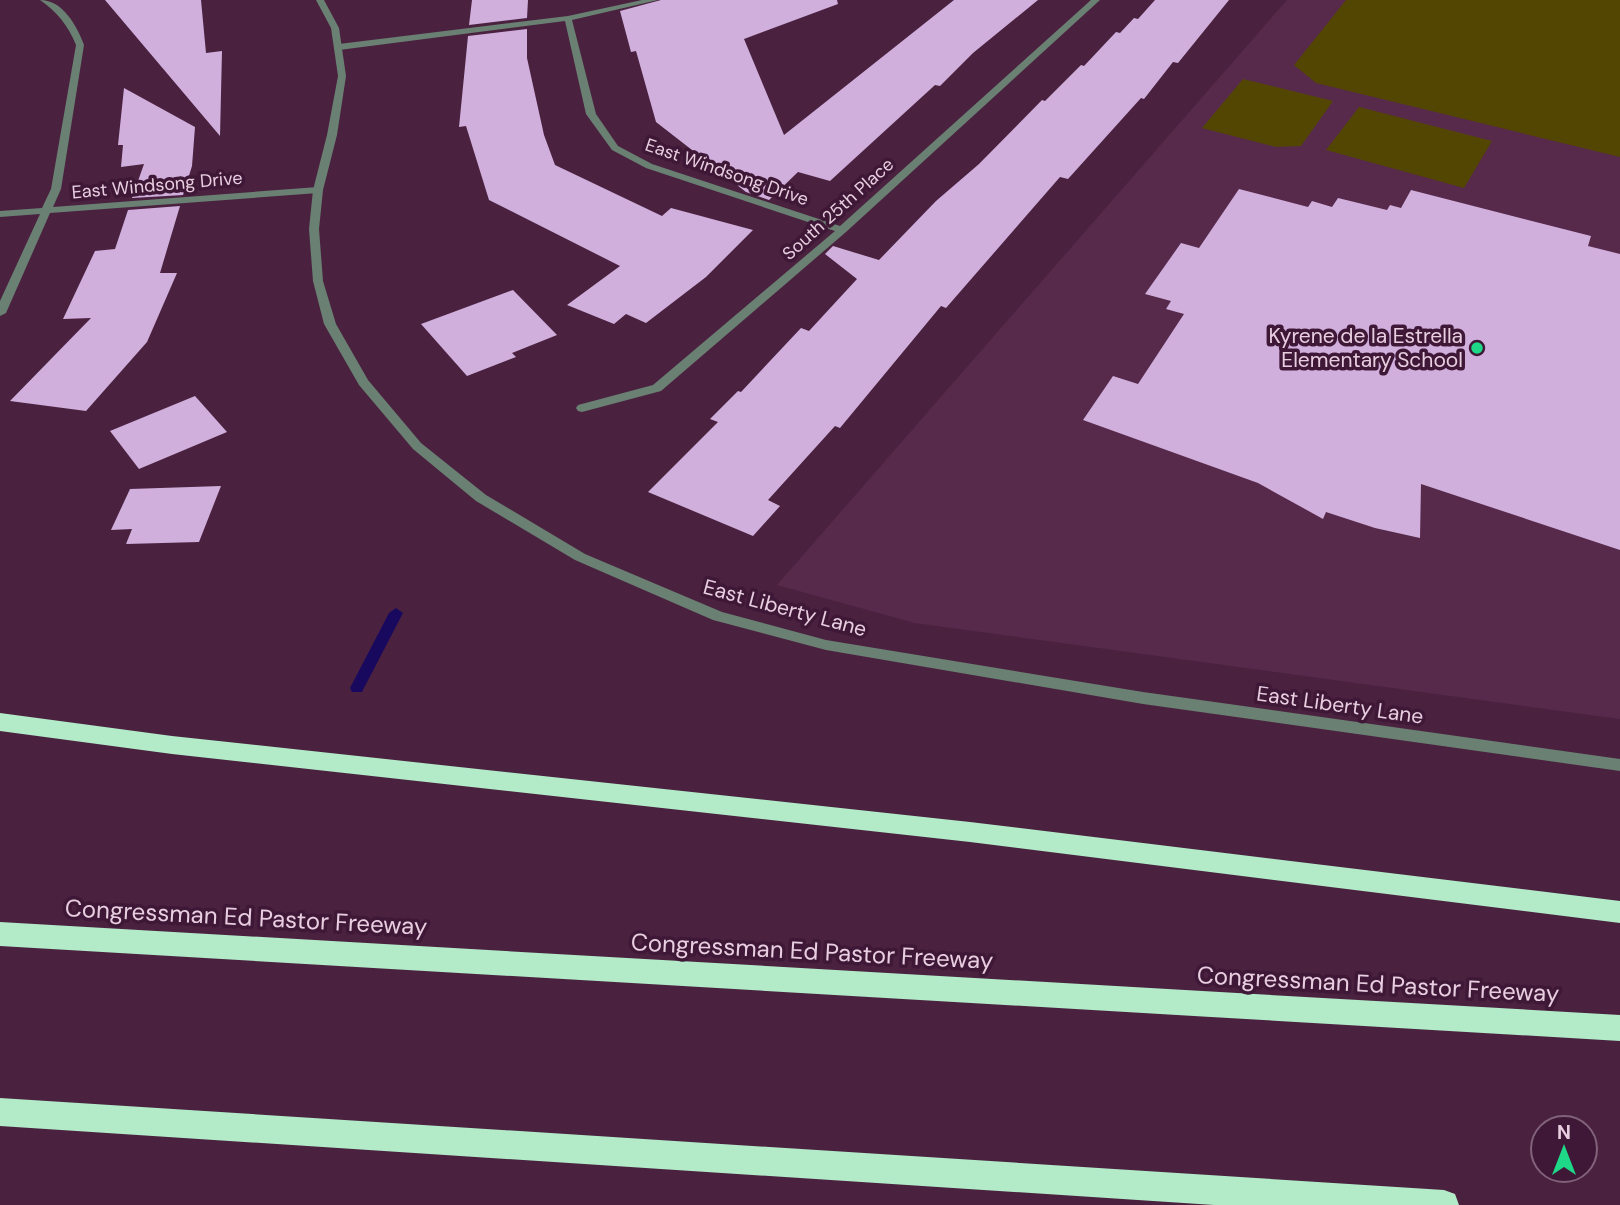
<svg xmlns="http://www.w3.org/2000/svg" width="1620" height="1205" font-family="'DM Sans',sans-serif">
	<style>
		.built { fill: #572a4c }
		.green { fill: #534603 }
		.lines { fill: none; stroke-linecap: round; stroke-linejoin: round }
		.stream { fill: #18095f; fill-rule: evenodd }
		.building { fill: #d0afdc }
		.minor { fill: #6a8072; fill-rule: evenodd }
		.tertiary { fill: #6a8072; fill-rule: evenodd }
		.motorway { fill: #b3eac8; fill-rule: evenodd }
		.poi-dot { fill: #1ed888; stroke: #3e1836; stroke-width: 2.5 }
		.labels { text-anchor: middle; dominant-baseline: central; stroke-width: 7; stroke-linejoin: round; paint-order: stroke }
		.far-street-label { font-size: 18px; fill: #e8cee0; stroke: #3e1836 }
		.poi-label { font-size: 21px; fill: #e8cee0; stroke: #3e1836; text-anchor: end }
		.street-label { font-size: 21px; fill: #e8cee0; stroke: #3e1836 }
		.near-street-label { font-size: 24px; fill: #e8cee0; stroke: #3e1836 }
	</style>
	<rect width="100%" height="100%" fill="#4a2240"/>
	<path class="built" d="M 1287,0 L 1620,0 L 1620,719 L 915,623 L 777,585 Z"/>
	<path class="green" d="M 1346,0 L 1620,0 L 1620,157 L 1316,83 L 1294,65 Z
		M 1243,79 L 1333,101 L 1301,146 L 1276,147 L 1202,128 Z
		M 1359,107 L 1492,141 L 1464,188 L 1326,150 Z"/>
	<g class="lines">
		<path class="stream" d="M 396,608 L 403,613 L 364,688 L 362,692 L 352,692 L 350,688 L 389,613 Z"/>
	</g>
	<path class="building" d="M 105,0 L 201,0 L 206,53 L 222,51 L 220,136 Z
		M 472,0 L 528,0 L 527,18 L 469,25 Z
		M 661,0 L 837,0 L 838,4 L 744,39 L 784,135 L 954,0 L 1038,0 L 973,53 L 940,86 L 935,85 L 830,181 L 798,172 L 769,200 L 746,192 L 656,122 L 636,51 L 631,52 L 620,11 Z
		M 1155,0 L 1229,0 L 1178,63 L 1173,62 L 1144,99 L 1141,98 L 1068,179 L 1060,177 L 946,308 L 941,306 L 840,428 L 835,426 L 768,500 L 780,506 L 753,536 L 648,492 L 718,422 L 710,419 L 738,391 L 741,392 L 801,328 L 809,331 L 857,279 L 825,254 L 833,246 L 879,260 L 936,201 L 979,164 L 1042,100 L 1045,101 L 1081,65 L 1084,66 L 1116,32 L 1120,33 L 1134,18 L 1138,19 Z
		M 527,29 L 527,58 L 544,135 L 555,165 L 662,216 L 671,208 L 753,230 L 706,277 L 646,323 L 626,314 L 614,324 L 567,305 L 620,266 L 489,200 L 466,126 L 459,127 L 468,36 Z
		M 124,88 L 195,127 L 192,166 L 183,195 L 132,198 L 144,164 L 121,167 L 123,145 L 118,145 Z
		M 1239,189 L 1308,207 L 1312,201 L 1332,207 L 1338,198 L 1387,210 L 1390,205 L 1401,208 L 1411,190 L 1591,236 L 1588,246 L 1620,254 L 1620,550 L 1421,484 L 1420,538 L 1375,528 L 1326,512 L 1323,519 L 1258,483 L 1083,420 L 1113,376 L 1138,384 L 1184,314 L 1166,309 L 1171,301 L 1145,294 L 1181,243 L 1199,248 Z
		M 180,206 L 160,273 L 177,273 L 147,342 L 86,411 L 10,401 L 91,318 L 63,319 L 95,251 L 115,249 L 128,210 Z
		M 513,290 L 557,335 L 512,353 L 516,357 L 467,376 L 421,324 Z
		M 195,396 L 227,432 L 139,469 L 110,431 Z
		M 221,486 L 199,542 L 126,544 L 132,529 L 111,530 L 130,489 Z"/>
	<g class="lines">
		<path class="minor" d="M 40,0 C 63,0 77,26 84,45 L 61,189 L 53,207 L 318,187 L 323,190 L 318,193 L 50,213 L 6,313 L 0,316 L 0,301 L 40,214 L 0,217 L 0,211 L 42,208 L 51,189 L 76,45 C 68,25 57,12 40,0 Z
			M 642,0 L 658,0 L 572,20 L 596,114 L 618,146 L 652,164 L 840,226 L 1091,0 L 1100,0 L 846,232 L 661,391 L 582,412 L 578,411 L 576,408 L 578,405 L 653,385 L 835,231 L 646,168 L 612,150 L 586,114 L 565,21 L 339,50 L 335,47 L 339,44 L 568,16 Z"/>
		<path class="tertiary" d="M 316,0 L 324,0 L 339,28 L 346,76 L 337,135 L 323,190 L 319,229 L 323,281 L 336,324 L 368,380 L 421,443 L 486,495 L 585,554 L 722,612 L 826,640 L 1143,692 L 1620,759 L 1620,771 L 1143,704 L 826,650 L 713,620 L 575,560 L 476,501 L 413,449 L 359,385 L 324,324 L 313,281 L 309,229 L 313,190 L 327,135 L 338,76 L 331,28 Z"/>
		<path class="motorway" d="M 0,713 L 172,736 L 970,822 L 1620,901 L 1620,923 L 970,842 L 172,754 L 0,731 Z
			M 0,922 L 1620,1015 L 1620,1041 L 0,946 Z
			M 0,1098 L 1444,1190 L 1455,1194 L 1459,1205 L 1214,1205 L 0,1126 Z"/>
	</g>
	<circle class="poi-dot" cx="1477" cy="348" r="7"/>
	<g class="labels">
		<g class="far-street-label">
			<text transform="translate(727 172) rotate(19)">East Windsong Drive</text>
			<text transform="translate(157 185) rotate(-5)">East Windsong Drive</text>
			<text transform="translate(838 209) rotate(-42)">South 25th Place</text>
		</g>
		<g class="poi-label">
			<text x="1463" y="336">Kyrene de la Estrella<tspan x="1463" dy="24">Elementary School</tspan></text>
		</g>
		<g class="street-label">
			<text transform="translate(785 608) rotate(15)">East Liberty Lane</text>
			<text transform="translate(1340 705) rotate(8)">East Liberty Lane</text>
		</g>
		<g class="near-street-label">
			<text transform="translate(246 917) rotate(3)">Congressman Ed Pastor Freeway</text>
			<text transform="translate(812 951) rotate(3)">Congressman Ed Pastor Freeway</text>
			<text transform="translate(1378 984) rotate(3)">Congressman Ed Pastor Freeway</text>
		</g>
	</g>
	<g transform="translate(1564 1149)"><circle r="33" fill="#3e1836" stroke="#82617a" stroke-width="2"/>
	<path d="M0-5L12 26L0 18L-12 26Z" fill="#1ed888"/>
	<text y="-10" font-size="19" font-weight="bold" text-anchor="middle" fill="#e8cee0">N</text>
	</g>
</svg>
